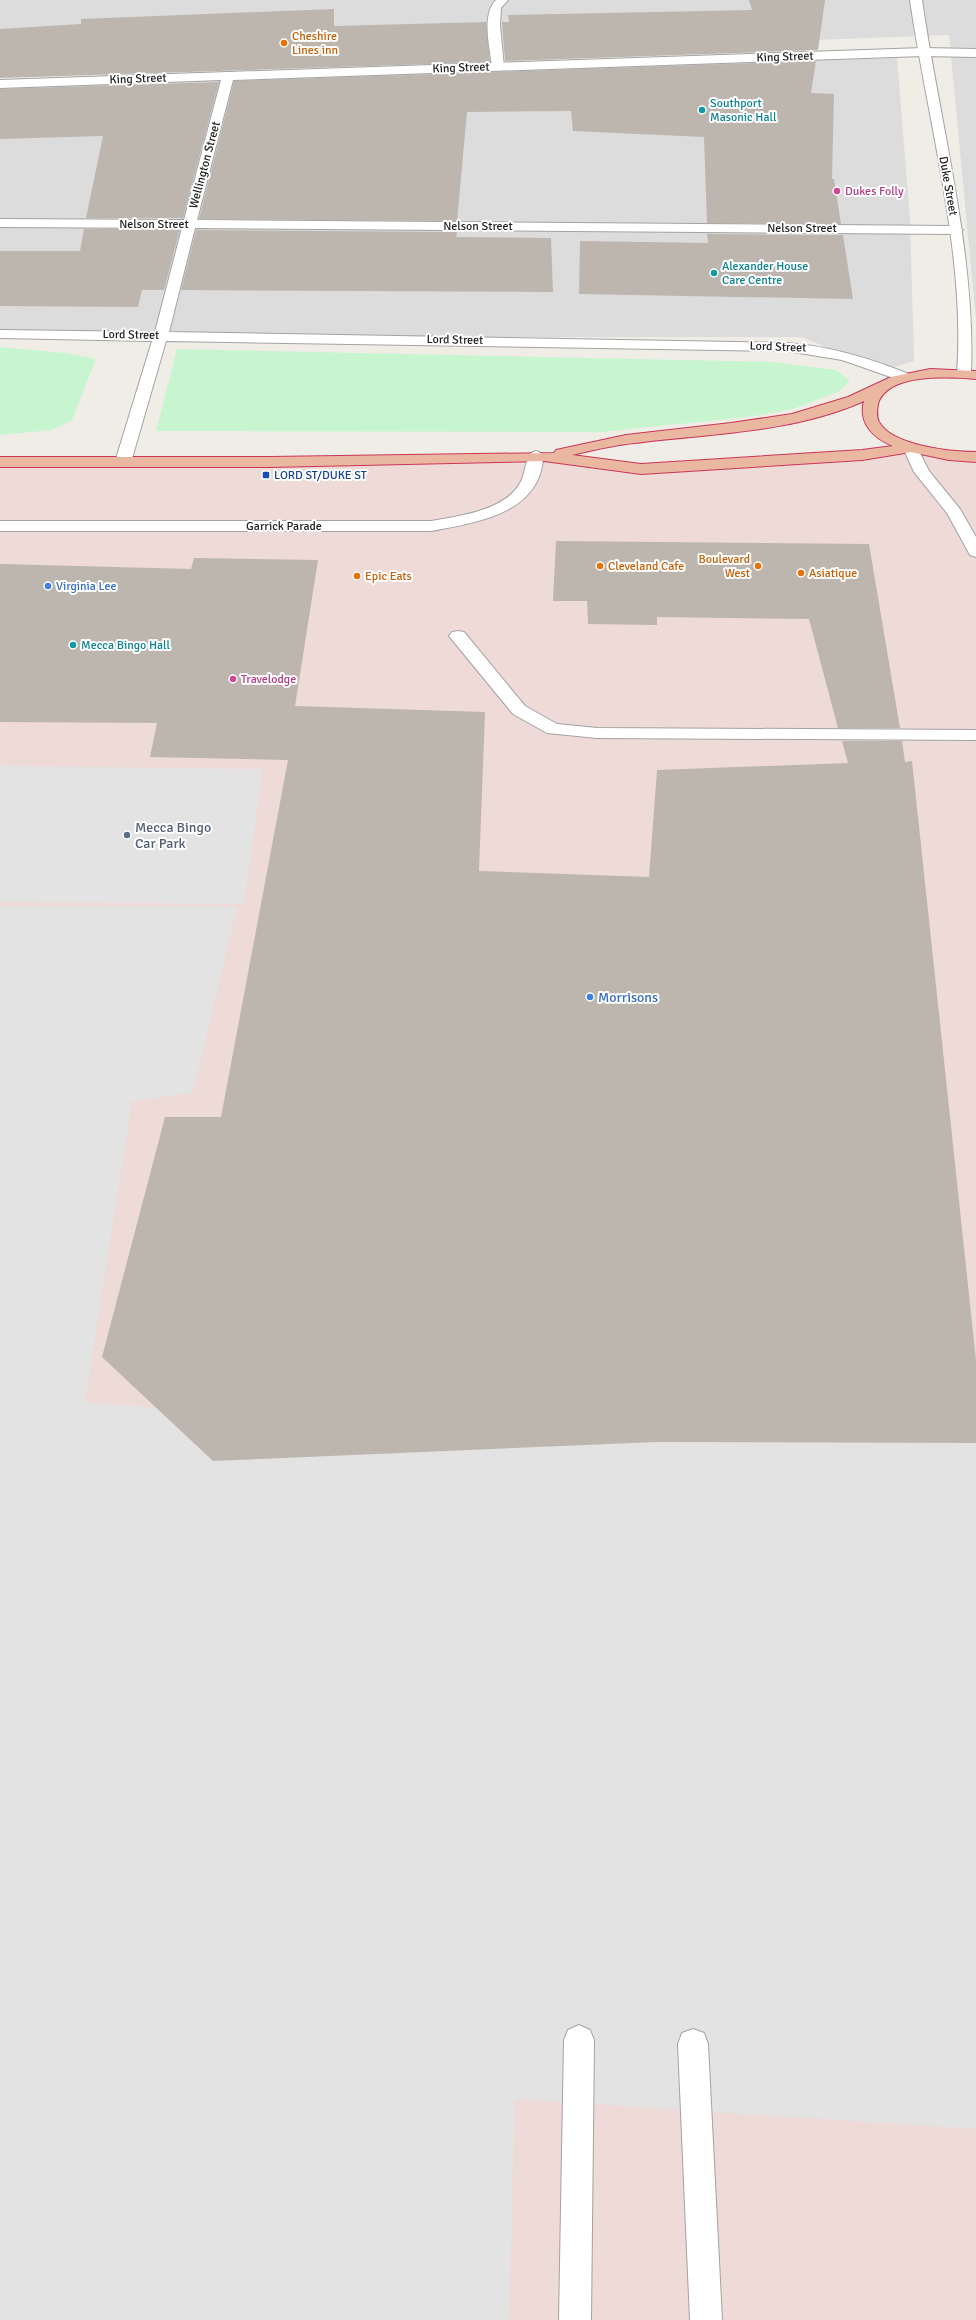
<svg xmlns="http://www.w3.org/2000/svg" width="976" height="2320" font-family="Signika,sans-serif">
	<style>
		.residential { fill: #dddcdc }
		.commercial { fill: #eedad7 }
		.park { fill: #c7f5d0 }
		.parking { fill: #e3e3e3 }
		.building { fill: #bcb6af }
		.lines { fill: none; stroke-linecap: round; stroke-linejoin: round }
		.service-casing { stroke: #a3a3a3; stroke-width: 2 }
		.minor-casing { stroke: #a3a3a3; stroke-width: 2 }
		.tertiary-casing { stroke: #a3a3a3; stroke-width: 2 }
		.trunk-casing { stroke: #cb3559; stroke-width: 2 }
		.service { fill: #fff; fill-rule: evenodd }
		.minor { fill: #fff; fill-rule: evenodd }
		.tertiary { fill: #fff; fill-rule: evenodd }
		.trunk { fill: #eab8a0; fill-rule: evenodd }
		.food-dot { fill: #e8710a; stroke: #fff; stroke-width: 1.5 }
		.culture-dot { fill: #0f9aa8; stroke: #fff; stroke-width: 1.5 }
		.hotel-dot { fill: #d1479c; stroke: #fff; stroke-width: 1.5 }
		.transit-dot { fill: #1a4fb4; stroke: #fff; stroke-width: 1.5 }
		.shop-dot { fill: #3f7fe0; stroke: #fff; stroke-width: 1.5 }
		.service-dot { fill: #5c6f8a; stroke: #fff; stroke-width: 1.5 }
		.labels { text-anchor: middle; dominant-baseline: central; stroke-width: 4; stroke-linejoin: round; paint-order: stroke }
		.far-food-label { font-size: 12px; fill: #c56008; stroke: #fff; text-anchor: start }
		.far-street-label { font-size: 12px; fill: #1f1f1f; stroke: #fff }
		.far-culture-label { font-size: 12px; fill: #0d838f; stroke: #fff; text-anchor: start }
		.far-hotel-label { font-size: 12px; fill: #b23c85; stroke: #fff; text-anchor: start }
		.far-transit-label { font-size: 12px; fill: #164399; stroke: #fff; text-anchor: start }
		.far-shop-label { font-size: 12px; fill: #366cbe; stroke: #fff; text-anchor: start }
		.service-label { font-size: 14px; fill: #4e5e75; stroke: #fff; text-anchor: start }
		.shop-label { font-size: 14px; fill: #366cbe; stroke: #fff; text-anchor: start }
	</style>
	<rect width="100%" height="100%" fill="#efede6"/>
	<path class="residential" d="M 0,0 L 976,0 L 976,320 L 949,35 L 0,71 Z
		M 897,58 L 910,219 L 914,361 L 882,371 L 802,337 L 143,337 L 0,332 L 0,88 L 190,77 Z"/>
	<path class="commercial" d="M 909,448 L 976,460 L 976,2320 L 0,2320 L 0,463 L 544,456 L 641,469 Z"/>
	<path class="park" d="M 0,347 L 65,353 L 96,359 L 72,420 L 52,430 L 0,435 Z
		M 177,349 L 772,362 L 836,370 L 850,381 L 840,391 L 793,409 L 748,417 L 601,432 L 156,431 Z"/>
	<path class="parking" d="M 0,766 L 263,769 L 244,904 L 0,902 Z
		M 0,907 L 237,907 L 193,1093 L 132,1101 L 85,1402 L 579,1443 L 976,1436 L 976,2129 L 515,2099 L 509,2320 L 0,2320 Z"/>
	<path class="building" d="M 749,0 L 825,0 L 818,50 L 505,61 L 502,22 L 509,22 L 508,15 L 752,10 Z
		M 334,9 L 334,26 L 486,22 L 490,62 L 0,78 L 0,29 L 81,24 L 81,19 Z
		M 816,61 L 811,93 L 834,94 L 832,179 L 834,179 L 841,224 L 707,223 L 704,137 L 573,131 L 571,111 L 467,112 L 457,221 L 199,219 L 234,81 Z
		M 219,82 L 183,218 L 86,218 L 103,136 L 0,139 L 0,89 Z
		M 84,229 L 180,229 L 164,290 L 142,290 L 138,307 L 0,306 L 0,251 L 80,251 Z
		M 196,230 L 457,232 L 456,237 L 551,238 L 553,292 L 181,290 Z
		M 707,234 L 843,235 L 853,299 L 579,294 L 580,241 L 708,243 Z
		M 556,541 L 869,544 L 900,728 L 838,728 L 809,619 L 657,617 L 657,625 L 588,624 L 587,601 L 553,601 Z
		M 194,558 L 318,560 L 295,706 L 485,712 L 479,871 L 649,877 L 657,770 L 848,763 L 842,741 L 902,741 L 905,762 L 912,761 L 976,1360 L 976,1443 L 656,1442 L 213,1461 L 102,1357 L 165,1117 L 221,1117 L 288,760 L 150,757 L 157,723 L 0,722 L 0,564 L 191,569 Z"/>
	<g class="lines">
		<g class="service-casing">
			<path id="service" d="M 496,0 L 508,0 L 501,8 L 500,25 L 504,67 L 498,71 L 492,67 C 490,48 481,15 496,0 Z
				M 458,631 L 464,632 L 525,706 L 557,724 L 597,728 L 976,730 L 976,740 L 597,738 L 547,733 L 513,714 L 449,636 L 452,632 Z
				M 579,2025 L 590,2030 L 594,2040 L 591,2320 L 559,2320 L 564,2040 L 568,2030 Z
				M 693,2029 L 704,2033 L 708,2044 L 722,2320 L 690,2320 L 678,2044 L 682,2033 Z"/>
		</g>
		<g class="minor-casing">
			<path id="minor" d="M 923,48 L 976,49 L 976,57 L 923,56 L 233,80 L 197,220 L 956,226 L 963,230 L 956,234 L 195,228 L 169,332 L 787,343 C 830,346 869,358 909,374 L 911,377 L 909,380 L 899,380 L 842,360 L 787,351 L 166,341 L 131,462 L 128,465 L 118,465 L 115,462 L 152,341 L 0,338 L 0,330 L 155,332 L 182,228 L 0,227 L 0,219 L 184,220 L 221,80 L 0,88 L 0,80 Z
				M 536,451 L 541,453 L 544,456 C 542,463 542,470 539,477 C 523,517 468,524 431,531 L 0,531 L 0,521 L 431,521 C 459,516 502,511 519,485 C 526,475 524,462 531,453 Z"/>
		</g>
		<g class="tertiary-casing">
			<path id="tertiary" d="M 910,0 L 922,0 C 939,119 976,253 971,373 L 964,377 L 957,373 C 966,253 927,119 910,0 Z
				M 911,443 L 916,445 L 929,471 L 960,509 L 976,537 L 976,557 L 970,555 L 947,513 L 914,472 L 903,448 L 906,445 Z"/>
		</g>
		<g class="trunk-casing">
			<path id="trunk" d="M 930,369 L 976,371 L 976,379 C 951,377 887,372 878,404 C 877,410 876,416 879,422 C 892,446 952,452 976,452 L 976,462 L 949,460 L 911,452 L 862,460 L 641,474 L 544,461 L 270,467 L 0,467 L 0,457 L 270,457 L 554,453 L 556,450 L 626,435 L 731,423 L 792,414 L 848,397 L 891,377 ZM 864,401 C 858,423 873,438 893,446 L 862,450 L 641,464 L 572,455 C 593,450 614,445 635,443 C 711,433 793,433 864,401 Z"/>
		</g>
		<use href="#service" class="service"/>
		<use href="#minor" class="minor"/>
		<use href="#tertiary" class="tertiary"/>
		<use href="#trunk" class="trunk"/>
	</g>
	<g class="food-dot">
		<circle cx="284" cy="43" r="4"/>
		<circle cx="600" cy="566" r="4"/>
		<circle cx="758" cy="566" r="4"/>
		<circle cx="801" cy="573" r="4"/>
		<circle cx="357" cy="576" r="4"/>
	</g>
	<g class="culture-dot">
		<circle cx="702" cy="110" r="4"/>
		<circle cx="714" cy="273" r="4"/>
		<circle cx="73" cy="645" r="4"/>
	</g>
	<g class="hotel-dot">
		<circle cx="837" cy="191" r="4"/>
		<circle cx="233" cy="679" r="4"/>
	</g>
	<rect class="transit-dot" x="262" y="471" width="8" height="8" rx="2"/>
	<g class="shop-dot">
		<circle cx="48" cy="586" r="4"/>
		<circle cx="590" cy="997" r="4"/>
	</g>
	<circle class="service-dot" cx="127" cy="835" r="4"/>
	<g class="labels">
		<g class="far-food-label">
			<text x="292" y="36">Cheshire<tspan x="292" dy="14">Lines inn</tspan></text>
			<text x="750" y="559" text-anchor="end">Boulevard<tspan x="750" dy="14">West</tspan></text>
			<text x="608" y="566">Cleveland Cafe</text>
			<text x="809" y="573">Asiatique</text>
			<text x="365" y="576">Epic Eats</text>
		</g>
		<g class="far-street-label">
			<text transform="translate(785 57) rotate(-2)">King Street</text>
			<text transform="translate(461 68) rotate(-2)">King Street</text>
			<text transform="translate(138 79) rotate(-2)">King Street</text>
			<text transform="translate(205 165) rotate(-75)">Wellington Street</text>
			<text transform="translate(948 186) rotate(80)">Duke Street</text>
			<text x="154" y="224">Nelson Street</text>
			<text x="478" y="226">Nelson Street</text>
			<text x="802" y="228">Nelson Street</text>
			<text transform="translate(131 335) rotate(1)">Lord Street</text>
			<text transform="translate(455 340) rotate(1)">Lord Street</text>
			<text transform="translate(778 347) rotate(2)">Lord Street</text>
			<text x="284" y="526">Garrick Parade</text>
		</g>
		<g class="far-culture-label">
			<text x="710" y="103">Southport<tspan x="710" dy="14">Masonic Hall</tspan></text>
			<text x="722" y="266">Alexander House<tspan x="722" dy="14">Care Centre</tspan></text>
			<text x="81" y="645">Mecca Bingo Hall</text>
		</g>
		<g class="far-hotel-label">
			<text x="845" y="191">Dukes Folly</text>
			<text x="241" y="679">Travelodge</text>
		</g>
		<g class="far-transit-label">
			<text x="274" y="475">LORD ST/DUKE ST</text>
		</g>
		<g class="far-shop-label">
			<text x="56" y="586">Virginia Lee</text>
		</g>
		<g class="service-label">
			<text x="135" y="827">Mecca Bingo<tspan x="135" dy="16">Car Park</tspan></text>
		</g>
		<g class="shop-label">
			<text x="598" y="997">Morrisons</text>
		</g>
	</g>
</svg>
